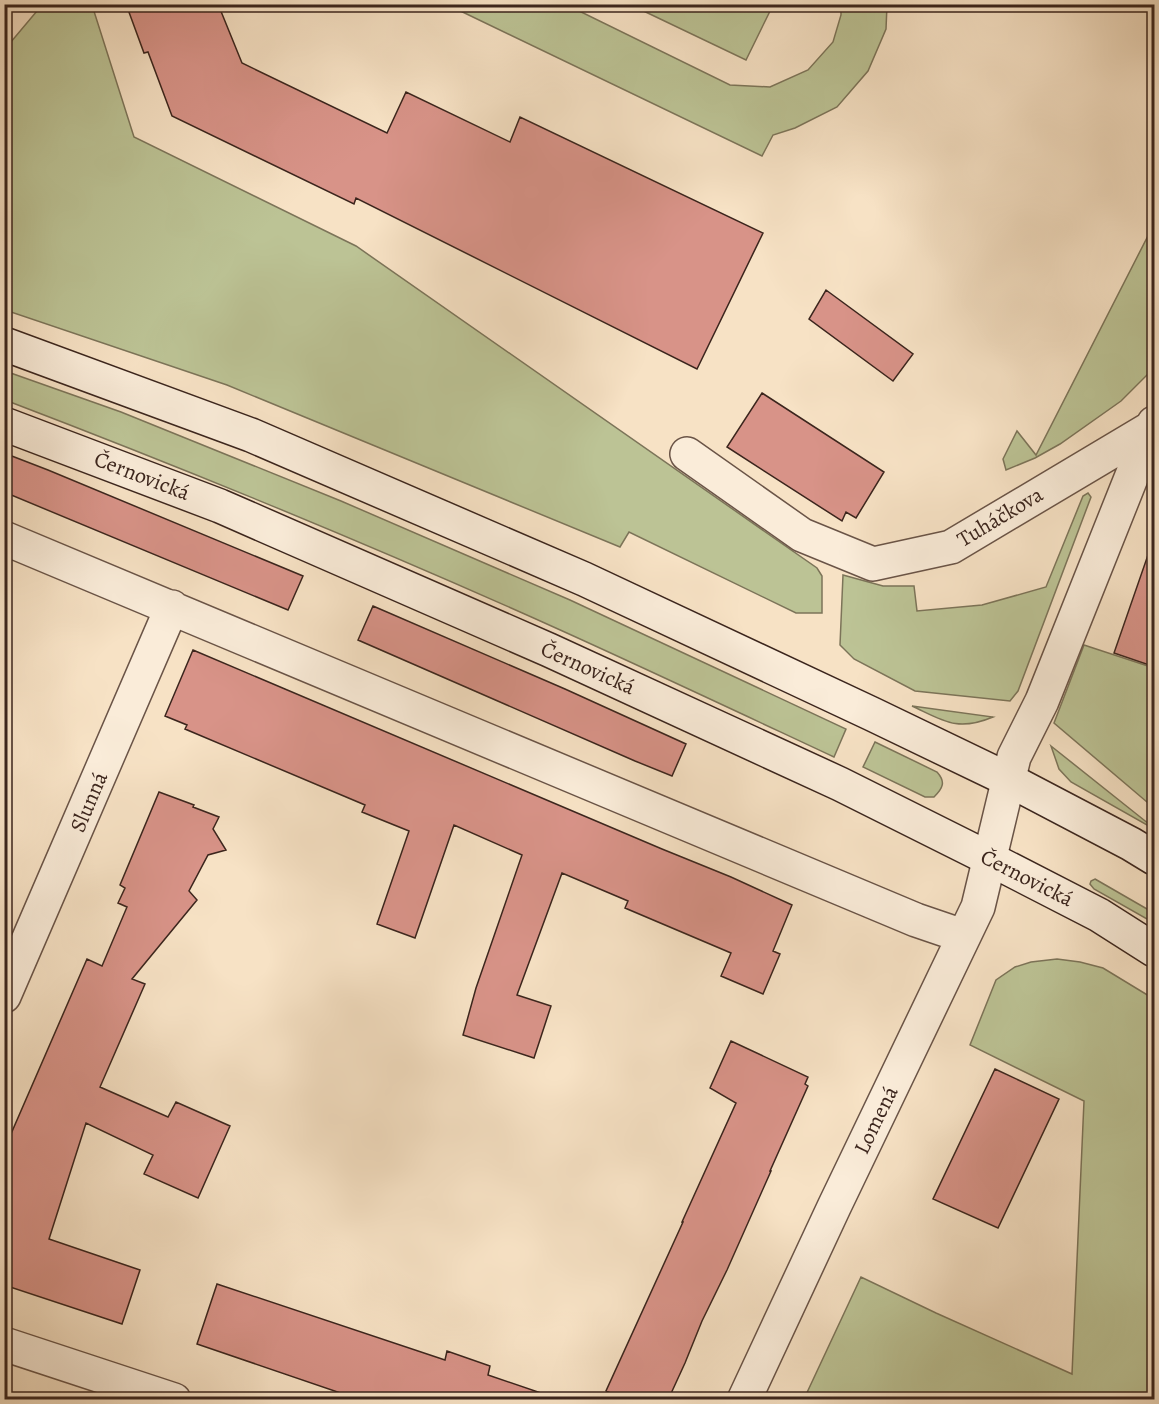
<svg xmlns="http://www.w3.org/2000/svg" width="1159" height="1404" font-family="Alegreya,serif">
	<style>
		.green { fill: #bcc395; stroke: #7c7459; stroke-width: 1.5 }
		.building { fill: #d89388; stroke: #3b251d; stroke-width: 1.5 }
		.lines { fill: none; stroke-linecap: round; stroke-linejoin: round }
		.street-casing { stroke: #6a5447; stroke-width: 36 }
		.secondary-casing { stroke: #3b251d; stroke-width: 36 }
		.street { stroke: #faecd9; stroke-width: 33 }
		.secondary { stroke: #faecd9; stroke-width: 33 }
		.labels { text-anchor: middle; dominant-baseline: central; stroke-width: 4.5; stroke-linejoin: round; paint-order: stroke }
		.street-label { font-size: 22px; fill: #3b251d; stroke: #faecd9 }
	</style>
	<rect width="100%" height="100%" fill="#f7e2c5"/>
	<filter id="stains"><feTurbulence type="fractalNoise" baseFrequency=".00333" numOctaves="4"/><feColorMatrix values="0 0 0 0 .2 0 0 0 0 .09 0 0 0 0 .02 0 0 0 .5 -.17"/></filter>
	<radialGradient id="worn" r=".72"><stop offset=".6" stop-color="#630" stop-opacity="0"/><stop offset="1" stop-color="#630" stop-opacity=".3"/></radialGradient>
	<path class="green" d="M 42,5 L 92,5 L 134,137 L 356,246 L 817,568 L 822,576 L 822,613 L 796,613 L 629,532 L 620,547 L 227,385 L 5,310 L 5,49 Z
		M 448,5 L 567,5 L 730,85 L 770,87 L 808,70 L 833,42 L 841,15 L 841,5 L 887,5 L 886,29 L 868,71 L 837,107 L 795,128 L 773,135 L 762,156 Z
		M 631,5 L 773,5 L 746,60 Z
		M 1154,224 L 1154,368 L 1121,401 L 1060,444 L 1035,458 L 1006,470 L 1003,459 L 1017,431 L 1036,455 Z
		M 5,371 L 121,412 L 341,501 L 570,600 L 846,729 L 834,757 C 742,714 651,671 558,629 C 376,547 191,471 5,400 Z
		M 1088,493 L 1091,497 L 1018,691 L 1010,701 L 915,691 L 854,659 L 840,645 L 843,575 L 883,586 L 914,586 L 917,611 L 982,605 L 1046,587 L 1083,496 Z
		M 1084,645 L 1154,668 L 1154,808 L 1054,723 Z
		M 912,706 L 993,717 C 957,732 944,721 912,706 Z
		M 875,742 L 937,772 C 946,782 943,788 934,797 L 925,797 L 863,767 Z
		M 1051,746 L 1154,828 L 1154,829 L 1071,782 L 1059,769 Z
		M 1095,879 L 1154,913 L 1154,923 L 1094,889 L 1090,884 L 1091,881 Z
		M 1057,959 L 1080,962 L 1103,968 L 1154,999 L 1154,1399 L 804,1399 L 861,1277 L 936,1313 L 1072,1374 L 1084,1101 L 970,1045 L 996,980 L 1015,967 L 1031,962 Z"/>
	<path class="building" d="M 126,4 L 218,4 L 242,63 L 387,133 L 406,92 L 510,142 L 520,117 L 763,233 L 697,369 L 356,198 L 354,204 L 172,116 L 148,52 L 144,53 Z
		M 826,290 L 913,354 L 893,381 L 809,319 Z
		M 762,393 L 884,472 L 856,518 L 846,512 L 842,521 L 727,447 Z
		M 4,453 L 48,470 L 303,576 L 288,610 L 4,492 Z
		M 1149,552 L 1155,553 L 1155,667 L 1114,653 Z
		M 373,606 L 565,689 L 686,744 L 672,776 L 635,761 L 358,640 Z
		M 193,650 L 662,849 L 731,877 L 792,905 L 773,951 L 780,954 L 763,994 L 721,976 L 731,953 L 625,908 L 628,901 L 562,873 L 517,995 L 551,1006 L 534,1058 L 463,1035 L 476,988 L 522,855 L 454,825 L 415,938 L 377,924 L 409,831 L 362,812 L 365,805 L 185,729 L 187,725 L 165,716 Z
		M 159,792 L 194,805 L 193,807 L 219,817 L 213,829 L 226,850 L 208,855 L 189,891 L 197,900 L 132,979 L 145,984 L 100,1087 L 168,1117 L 176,1102 L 230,1126 L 198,1198 L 144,1174 L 153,1155 L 86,1123 L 49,1239 L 140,1270 L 122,1324 L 4,1285 L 4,1150 L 87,959 L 102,966 L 127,907 L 118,903 L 125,888 L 120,885 Z
		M 731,1041 L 808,1077 L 805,1084 L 808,1086 L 770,1171 L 771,1171 L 727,1270 L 702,1321 L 685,1363 L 668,1400 L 626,1400 L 606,1391 L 683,1222 L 682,1222 L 736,1103 L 710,1088 Z
		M 995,1069 L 1059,1099 L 998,1228 L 933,1199 Z
		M 217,1284 L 445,1360 L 447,1351 L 490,1366 L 488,1375 L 544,1394 L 544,1400 L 361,1400 L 197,1344 Z"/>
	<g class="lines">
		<g class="street-casing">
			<path id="street" d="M 687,454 L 802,535 L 873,564 L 951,547 L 1151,428
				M 4,538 L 916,920 L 963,936
				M 4,996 L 172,607
				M 4,1344 L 174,1400
				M 744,1400 L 834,1207 L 978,907 L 1014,757 L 1042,701 L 1151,428 L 1154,423"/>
		</g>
		<g class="secondary-casing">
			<path id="secondary" d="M 4,344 L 251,435 L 584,579 L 872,714 L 1009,780 L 1131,844 L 1154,858
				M 4,424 L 220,506 L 549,650 L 840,784 L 990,859 L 1099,915 L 1154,950"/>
		</g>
		<use href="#street" class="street"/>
		<use href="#secondary" class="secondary"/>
	</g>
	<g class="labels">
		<g class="street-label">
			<text transform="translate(142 476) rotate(21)">Černovická</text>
			<text transform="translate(1000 517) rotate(-31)">Tuháčkova</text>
			<text transform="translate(588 668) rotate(24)">Černovická</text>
			<text transform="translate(89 802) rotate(-67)">Slunná</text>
			<text transform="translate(1027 878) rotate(27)">Černovická</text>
			<text transform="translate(876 1120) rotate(-64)">Lomená</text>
		</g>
	</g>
	<rect width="1159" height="1404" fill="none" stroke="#f7e2c5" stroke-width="24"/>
	<rect x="6" y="6" width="1147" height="1392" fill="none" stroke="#3b251d" stroke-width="3"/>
	<rect x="12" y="12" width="1135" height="1380" fill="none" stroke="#3b251d" stroke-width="1.5"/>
	<rect width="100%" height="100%" filter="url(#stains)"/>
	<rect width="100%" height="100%" fill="url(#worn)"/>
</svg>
